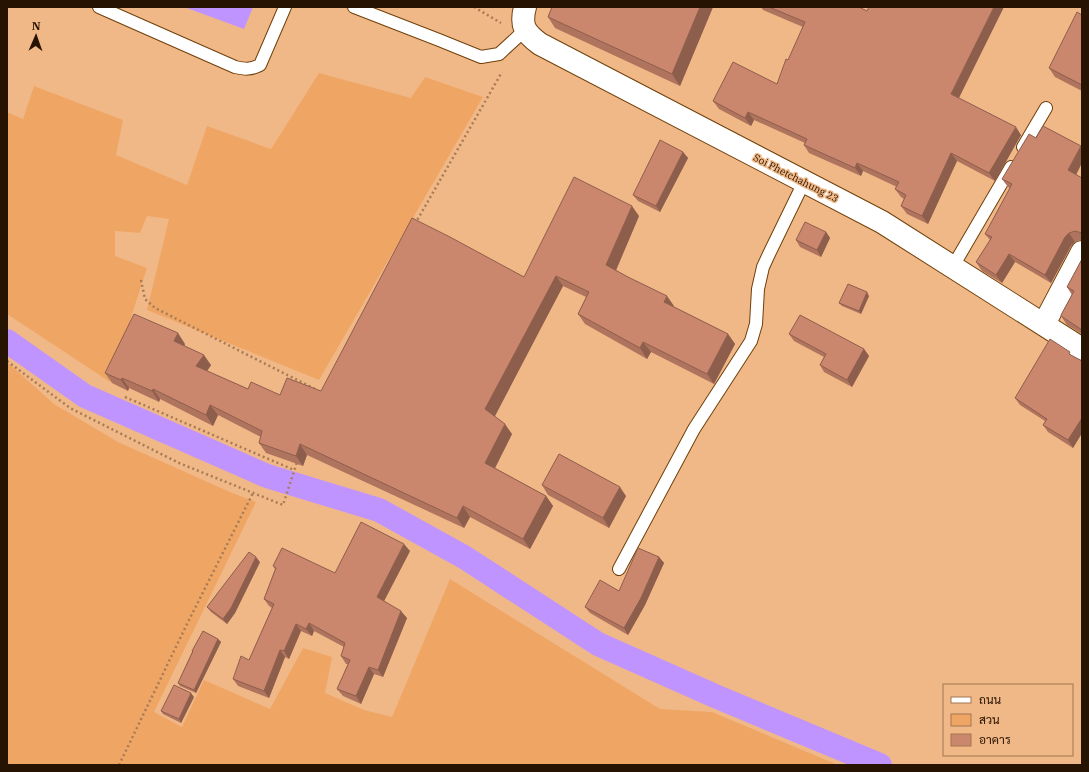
<svg xmlns="http://www.w3.org/2000/svg" width="1089" height="772" font-family="'IBM Plex Serif',Sarabun,serif">
	<style>
		.green { fill: #efa665 }
		.water { fill: #bf94fe }
		.lines { fill: none; stroke-linecap: round; stroke-linejoin: round }
		.canal { stroke: #bf94fe; stroke-width: 24 }
		.service-casing { stroke: #70400a; stroke-width: 14 }
		.minor-casing { stroke: #70400a; stroke-width: 24 }
		.path { stroke: #a67b55; stroke-width: 2.5; stroke-dasharray: 2 3; stroke-linecap: butt }
		.service { stroke: #fff; stroke-width: 12 }
		.minor { stroke: #fff; stroke-width: 22 }
		.wall { fill: #af745e }
		.shaded-wall { fill: #8e5e4c }
		.building { fill: #cb876d; stroke: #8e5e4c }
		.labels { text-anchor: middle; dominant-baseline: central; stroke-width: 3; stroke-linejoin: round; paint-order: stroke }
		.street-label { font-size: 10px; fill: #271301; stroke: #f1b887 }
	</style>
	<rect width="100%" height="100%" fill="#f1b887"/>
	<path class="green" d="M 319,73 L 411,98 L 425,77 L 483,97 L 319,380 L 147,310 L 169,219 L 147,216 L 140,233 L 115,231 L 115,256 L 147,268 L 110,382 L 7,314 L 7,112 L 23,119 L 34,86 L 123,120 L 116,155 L 187,185 L 207,126 L 271,149 Z
		M 7,362 L 54,404 L 118,442 L 230,492 L 256,502 L 154,712 L 182,727 L 204,680 L 270,709 L 303,648 L 332,657 L 325,693 L 364,710 L 392,717 L 450,579 L 660,709 L 712,712 L 838,765 L 7,765 Z"/>
	<path class="water" d="M 184,7 L 253,7 L 244,29 Z"/>
	<g class="lines">
		<path class="canal" d="M 7,341 L 85,396 L 267,476 L 379,510 L 464,557 L 598,644 L 715,696 L 880,765"/>
		<g class="service-casing">
			<path id="service" d="M 99,7 L 235,67 C 245,69 250,70 260,65 L 285,7
				M 354,7 L 439,40 L 481,57 L 499,54 L 525,30
				M 1023,147 L 1046,108
				M 952,268 L 1011,167
				M 619,569 L 694,429 L 751,341 L 756,324 L 758,289 L 763,267 L 769,254 L 804,182"/>
		</g>
		<g class="minor-casing">
			<path id="minor" d="M 525,7 C 520,26 525,33 540,44 L 882,222 L 1082,349
				M 1044,324 L 1082,252"/>
		</g>
		<path class="path" d="M 474,7 L 501,23
			M 415,224 L 502,72
			M 141,280 L 145,299 L 155,308 L 317,390
			M 7,361 L 70,408 L 179,463 L 283,505 L 297,462
			M 125,397 L 294,470
			M 119,765 L 187,624 L 253,493"/>
		<use href="#service" class="service"/>
		<use href="#minor" class="minor"/>
	</g>
	<path class="wall" d="M 552,7 L 713,7 L 680,86 L 555,28 L 548,17 Z
		M 761,7 L 859,7 L 959,98 L 1021,135 L 995,181 L 957,161 L 928,224 L 907,214 L 901,206 L 904,199 L 901,197 L 895,189 L 897,187 L 863,171 L 861,176 L 809,153 L 804,145 L 805,143 L 754,120 L 751,126 L 719,109 L 713,101 L 777,84 L 803,27 L 763,10 Z
		M 1082,15 L 1082,91 L 1055,77 L 1049,68 Z
		M 683,152 L 688,158 L 660,212 L 638,201 L 633,195 Z
		M 1076,175 L 1082,178 L 1082,240 L 1075,242 L 1071,246 L 1051,283 L 1015,262 L 1002,283 L 982,271 L 976,262 L 990,240 L 985,234 L 1010,188 L 1008,187 L 1002,179 Z
		M 639,216 L 616,270 L 674,307 L 728,334 L 735,344 L 714,384 L 651,352 L 647,359 L 585,324 L 578,314 L 586,297 L 563,286 L 494,416 L 512,434 L 495,468 L 546,496 L 553,506 L 530,549 L 470,517 L 464,528 L 307,455 L 303,466 L 266,453 L 259,443 L 261,437 L 218,415 L 213,426 L 160,399 L 159,402 L 129,388 L 128,391 L 112,383 L 105,373 L 185,344 L 184,346 L 211,365 L 207,371 L 248,389 L 280,395 L 321,391 L 524,277 Z
		M 826,232 L 830,238 L 821,257 L 800,247 L 796,240 Z
		M 1082,259 L 1082,334 L 1067,325 L 1061,316 L 1072,295 L 1067,287 Z
		M 869,296 L 861,314 L 842,306 L 839,303 Z
		M 789,334 L 864,349 L 869,356 L 852,387 L 824,372 L 820,365 L 824,357 L 794,341 Z
		M 1073,356 L 1082,361 L 1082,433 L 1073,448 L 1048,432 L 1043,425 L 1045,421 L 1020,405 L 1015,398 Z
		M 542,485 L 626,496 L 609,528 L 548,495 Z
		M 410,551 L 384,601 L 407,618 L 383,677 L 374,674 L 361,704 L 343,696 L 337,689 L 348,664 L 346,664 L 341,656 L 344,647 L 314,631 L 312,636 L 301,631 L 289,659 L 285,657 L 269,698 L 238,686 L 233,679 L 249,660 L 272,608 L 269,606 L 264,599 L 275,569 L 273,566 L 335,573 Z
		M 659,557 L 664,563 L 645,605 L 628,635 L 590,613 L 585,607 L 619,591 Z
		M 260,562 L 235,613 L 227,624 L 211,612 L 207,607 Z
		M 218,639 L 221,642 L 196,693 L 180,686 L 178,683 L 192,652 L 192,651 Z
		M 194,697 L 181,723 L 163,714 L 161,711 Z"/>
	<path class="shaded-wall" d="M 700,7 L 713,7 L 680,86 L 672,74 Z
		M 994,7 L 1004,7 L 957,102 L 951,94 Z
		M 748,112 L 754,120 L 751,126 L 745,118 Z
		M 1016,127 L 1021,135 L 995,181 L 989,173 Z
		M 1081,146 L 1082,147 L 1082,163 L 1074,179 L 1068,170 Z
		M 683,152 L 688,158 L 660,212 L 656,206 Z
		M 951,153 L 957,161 L 928,224 L 922,216 Z
		M 857,163 L 863,171 L 861,176 L 855,168 Z
		M 632,206 L 639,216 L 614,275 L 606,265 Z
		M 826,232 L 830,238 L 821,257 L 817,250 Z
		M 1069,233 L 1075,242 L 1071,246 L 1051,283 L 1045,275 L 1065,237 Z
		M 1009,254 L 1015,262 L 1002,283 L 996,275 Z
		M 556,276 L 563,286 L 493,420 L 485,409 Z
		M 867,292 L 869,296 L 861,314 L 859,311 Z
		M 667,296 L 674,306 L 671,312 L 664,302 Z
		M 178,333 L 185,344 L 182,352 L 174,341 Z
		M 728,334 L 735,344 L 714,384 L 707,374 Z
		M 643,342 L 651,352 L 647,359 L 640,348 Z
		M 864,349 L 869,356 L 852,387 L 847,380 Z
		M 204,355 L 211,365 L 203,377 L 196,366 Z
		M 122,378 L 129,388 L 128,391 L 121,380 Z
		M 153,389 L 160,399 L 159,402 L 152,391 Z
		M 210,405 L 218,415 L 213,426 L 206,415 Z
		M 1082,418 L 1082,433 L 1073,448 L 1068,440 Z
		M 505,424 L 512,434 L 492,474 L 485,463 Z
		M 300,444 L 307,455 L 303,466 L 296,456 Z
		M 620,487 L 626,496 L 609,528 L 603,518 Z
		M 546,496 L 553,506 L 530,549 L 523,539 Z
		M 463,506 L 470,517 L 464,528 L 457,518 Z
		M 404,544 L 410,551 L 382,605 L 377,597 Z
		M 256,557 L 260,562 L 235,613 L 227,624 L 223,619 Z
		M 659,557 L 664,563 L 645,605 L 628,635 L 624,628 Z
		M 401,611 L 407,618 L 383,677 L 378,670 Z
		M 309,623 L 314,631 L 312,636 L 306,629 Z
		M 296,624 L 301,631 L 289,659 L 284,651 Z
		M 218,639 L 221,642 L 196,693 L 194,690 Z
		M 280,650 L 285,657 L 269,698 L 264,691 Z
		M 369,667 L 374,674 L 361,704 L 356,696 Z
		M 191,693 L 194,697 L 181,723 L 179,719 Z"/>
	<path class="building" d="M 552,7 L 700,7 L 672,74 L 548,17 Z
		M 769,7 L 859,7 L 867,11 L 869,7 L 994,7 L 951,94 L 1016,127 L 989,173 L 951,153 L 922,216 L 901,206 L 906,195 L 895,189 L 899,182 L 857,163 L 855,168 L 804,145 L 807,139 L 748,112 L 745,118 L 713,101 L 733,62 L 777,84 L 786,59 L 788,60 L 805,22 Z
		M 1077,12 L 1082,15 L 1082,85 L 1049,68 Z
		M 1043,126 L 1081,146 L 1068,170 L 1082,178 L 1082,233 L 1075,231 L 1069,233 L 1065,237 L 1045,275 L 1009,254 L 996,275 L 976,262 L 992,237 L 985,234 L 1012,184 L 1002,179 L 1029,134 L 1036,138 Z
		M 660,140 L 683,152 L 656,206 L 633,195 Z
		M 574,177 L 632,206 L 606,265 L 628,277 L 667,296 L 664,302 L 728,334 L 707,374 L 643,342 L 640,348 L 578,314 L 589,292 L 556,276 L 485,409 L 505,424 L 485,463 L 546,496 L 523,539 L 463,506 L 457,518 L 300,444 L 296,456 L 259,443 L 262,431 L 210,405 L 206,415 L 153,389 L 152,391 L 122,378 L 121,380 L 105,373 L 134,314 L 178,333 L 174,341 L 204,355 L 196,366 L 248,389 L 251,382 L 280,395 L 287,378 L 321,391 L 412,218 L 450,237 L 524,277 Z
		M 805,222 L 826,232 L 817,250 L 796,240 Z
		M 1082,259 L 1082,330 L 1061,316 L 1061,315 L 1074,291 L 1067,287 Z
		M 848,284 L 867,292 L 859,311 L 839,303 Z
		M 800,315 L 864,349 L 847,380 L 820,365 L 826,354 L 789,334 Z
		M 1050,339 L 1070,352 L 1069,354 L 1082,361 L 1082,418 L 1068,440 L 1043,425 L 1047,419 L 1015,398 Z
		M 559,454 L 620,487 L 603,518 L 542,485 Z
		M 361,522 L 404,544 L 377,597 L 401,611 L 378,670 L 369,667 L 356,696 L 337,689 L 350,660 L 341,656 L 345,643 L 309,623 L 306,629 L 296,624 L 284,651 L 280,650 L 264,691 L 233,679 L 241,656 L 249,660 L 274,604 L 264,599 L 276,568 L 273,566 L 282,548 L 335,573 Z
		M 638,548 L 659,557 L 641,598 L 624,628 L 585,607 L 600,580 L 619,591 Z
		M 249,552 L 256,557 L 231,608 L 223,619 L 207,607 Z
		M 203,631 L 218,639 L 194,690 L 178,683 L 193,651 L 192,651 Z
		M 174,685 L 191,693 L 179,719 L 161,711 Z"/>
	<g class="labels">
		<g class="street-label">
			<text transform="translate(796 178) rotate(27)">Soi Phetchahung 23</text>
		</g>
	</g>
	<rect width="1089" height="772" fill="none" stroke="#271301" stroke-width="16"/>
	<rect x="943" y="684" width="130" height="72" fill="#f1b887" stroke="#a07651"/>
	<rect x="951" y="697" width="20" height="6" fill="#ffffff" stroke="#a07651"/>
	<text x="979" y="704" font-size="12" fill="#271301">ถนน</text>
	<rect x="951" y="714" width="20" height="12" fill="#efa665" stroke="#a07651"/>
	<text x="979" y="724" font-size="12" fill="#271301">สวน</text>
	<rect x="951" y="734" width="20" height="12" fill="#cb876d" stroke="#a07651"/>
	<text x="979" y="744" font-size="12" fill="#271301">อาคาร</text>
	<g transform="translate(36 36) rotate(2)" stroke="#f1b887" stroke-width="3" paint-order="stroke">
	<path d="M0-3L7 15L0 10L-7 15Z" fill="#271301"/>
	<text y="-6" font-size="11" font-weight="bold" text-anchor="middle" fill="#271301">N</text>
	</g>
</svg>
